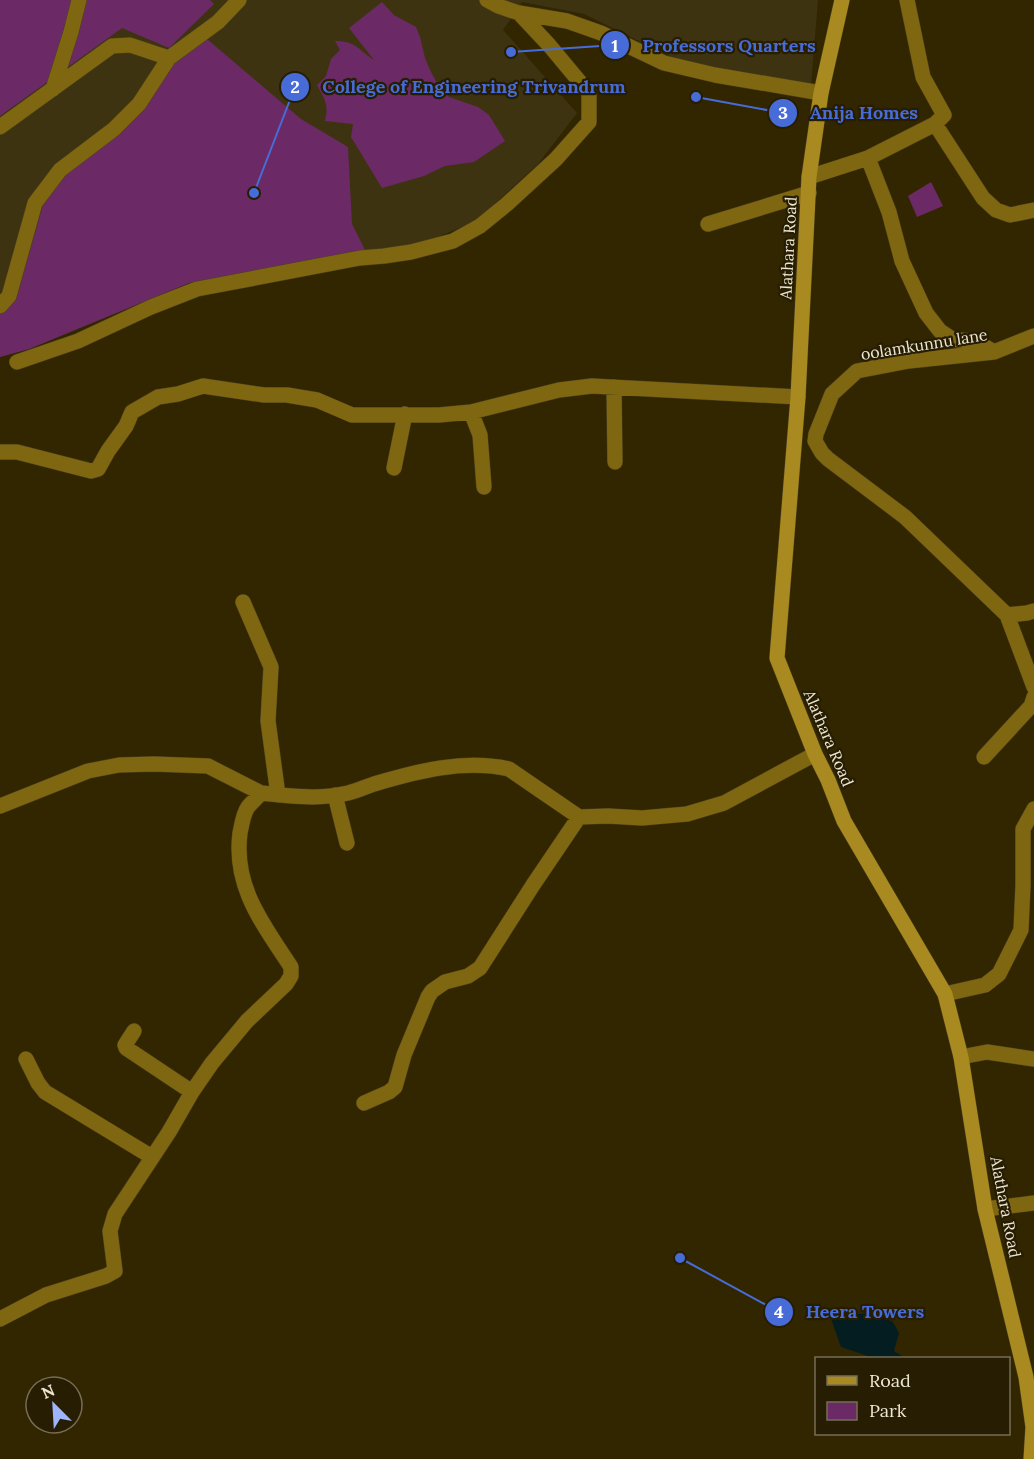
<svg xmlns="http://www.w3.org/2000/svg" width="1034" height="1459" font-family="Lora,serif">
	<style>
		.built { fill: #3e3310 }
		.green { fill: #6b2a65 }
		.water { fill: #031d21 }
		.lines { fill: none; stroke-linecap: round; stroke-linejoin: round }
		.street-casing { stroke: #4c411d; stroke-width: 16 }
		.secondary-casing { stroke: #4c411d; stroke-width: 16 }
		.street { stroke: #7f6610; stroke-width: 15 }
		.secondary { stroke: #a98a21; stroke-width: 15 }
		.labels { text-anchor: middle; dominant-baseline: central; stroke-width: 4.5; stroke-linejoin: round; paint-order: stroke }
		.street-label { font-size: 16px; fill: #ede6d2; stroke: #261d02 }
		.leader { fill: none; stroke: #476cd7; stroke-width: 2 }
		.callout-dot { fill: #476cd7; stroke: #261d02; stroke-width: 2 }
		.mark-label { font-size: 18px; text-anchor: middle; font-weight: bold; fill: #fff }
		.callout-label { font-size: 18px; text-anchor: middle; font-weight: bold; fill: #476cd7; stroke: #261d02; stroke-width: 4.5; stroke-linejoin: round; paint-order: stroke }
	</style>
	<rect width="100%" height="100%" fill="#322600"/>
	<path class="built" d="M 0,0 L 818,0 L 811,85 L 677,60 L 584,14 L 522,2 L 503,30 L 577,113 L 538,164 L 476,221 L 428,241 L 189,283 L 29,349 L 0,357 Z"/>
	<path class="green" d="M 0,0 L 210,0 L 214,4 L 169,48 L 122,28 L 0,116 Z
		M 382,2 L 394,15 L 416,27 L 420,37 L 425,58 L 430,70 L 437,83 L 449,97 L 478,107 L 489,115 L 505,141 L 474,162 L 445,166 L 424,176 L 382,188 L 351,137 L 353,124 L 325,121 C 329,104 325,100 317,85 L 326,76 L 331,59 L 340,50 L 335,41 C 357,41 358,50 374,60 L 349,28 Z
		M 207,39 L 301,119 L 348,147 L 352,224 L 366,252 L 189,283 L 29,349 L 0,357 L 0,314 L 16,299 L 43,205 L 68,172 L 174,62 Z
		M 931,182 L 943,206 L 917,217 L 908,196 Z"/>
	<path class="water" d="M 872,1313 L 893,1322 L 899,1333 L 894,1351 L 905,1358 L 874,1358 L 841,1347 L 830,1316 Z"/>
	<g class="lines">
		<g class="street-casing">
			<path id="street" d="M 487,0 L 498,6 L 519,13 L 567,21 L 601,33 L 664,63 L 715,75 L 821,93
				M 53,89 L 71,32 L 79,0
				M 935,124 L 983,198 L 996,210 L 1010,215 L 1034,210
				M 0,127 L 112,46 L 130,45 L 169,58
				M 868,158 L 889,212 L 902,261 L 926,313 L 940,331 L 952,339 L 977,342 L 994,352
				M 809,177 L 868,158 L 935,124 L 944,115 L 923,77 L 907,0
				M 708,224 L 809,193
				M 0,306 L 9,296 L 35,203 L 60,170 L 114,129 L 139,104 L 169,58 L 218,22 L 239,0
				M 1034,336 L 994,352 L 909,361 L 857,371 L 832,394 L 816,434 L 815,441 L 822,453 L 828,459 L 905,517 L 1007,615 L 1027,613 L 1034,611
				M 17,362 L 78,341 L 151,307 L 197,289 L 360,258 L 384,256 L 411,252 L 453,241 L 480,226 L 507,204 L 556,159 L 589,122 L 589,93 L 549,45 L 519,13
				M 614,387 L 615,462
				M 471,412 L 480,435 L 484,487
				M 0,452 L 17,452 L 91,471 L 98,469 L 108,451 L 126,426 L 132,412 L 158,397 L 178,394 L 203,386 L 264,395 L 287,395 L 317,400 L 352,415 L 439,415 L 471,412 L 559,390 L 592,386 L 798,397
				M 394,468 L 405,414
				M 243,602 L 271,667 L 268,721 L 278,795
				M 1007,615 L 1034,687
				M 984,757 L 1031,706 L 1034,697
				M 335,795 L 347,843
				M 0,806 L 88,771 L 119,765 L 154,764 L 208,766 L 261,793
				M 945,994 L 985,985 L 999,974 L 1021,930 L 1023,885 L 1023,829 L 1034,809
				M 134,1031 L 125,1045 L 126,1048 L 192,1092
				M 961,1057 L 987,1052 L 1034,1059
				M 26,1059 L 38,1083 L 45,1092 L 152,1157
				M 364,1103 L 389,1092 L 395,1087 L 404,1055 L 428,997 L 432,991 L 445,982 L 468,976 L 480,968 L 533,885 L 579,817
				M 985,1209 L 1034,1203
				M 0,1319 L 46,1295 L 106,1276 L 115,1271 L 110,1231 L 115,1214 L 169,1132 L 192,1092 L 212,1063 L 247,1021 L 286,984 L 291,976 L 291,967 C 263,924 233,887 240,833 C 242,824 243,814 248,807 C 252,802 257,798 261,793 C 290,796 319,800 348,793 C 357,791 365,787 374,784 C 418,771 464,759 509,769 L 579,817 L 608,816 L 642,818 L 687,814 L 724,803 L 815,754"/>
		</g>
		<g class="secondary-casing">
			<path id="secondary" d="M 842,0 L 821,93 L 809,177 L 798,397 L 777,658 L 815,754 L 828,780 L 844,821 L 945,994 L 961,1057 L 985,1209 L 1026,1377 L 1033,1427 L 1031,1459"/>
		</g>
		<use href="#street" class="street"/>
		<use href="#secondary" class="secondary"/>
	</g>
	<g class="labels">
		<g class="street-label">
			<text transform="translate(788 248) rotate(-87)">Alathara Road</text>
			<text transform="translate(924 344) rotate(-9)">oolamkunnu lane</text>
			<text transform="translate(829 738) rotate(67)">Alathara Road</text>
			<text transform="translate(1006 1207) rotate(79)">Alathara Road</text>
		</g>
	</g>
	<path class="leader" d="M511 52L615 45M254 193L295 87M696 97L783 113M680 1258L779 1312"/>
	<g class="callout-dot">
		<circle cx="511" cy="52" r="6"/>
		<circle cx="254" cy="193" r="6"/>
		<circle cx="696" cy="97" r="6"/>
		<circle cx="680" cy="1258" r="6"/>
		<circle cx="615" cy="45" r="15"/>
		<circle cx="295" cy="87" r="15"/>
		<circle cx="783" cy="113" r="15"/>
		<circle cx="779" cy="1312" r="15"/>
	</g>
	<g class="mark-label">
		<text x="615" y="52">1</text>
		<text x="295" y="93">2</text>
		<text x="783" y="119">3</text>
		<text x="779" y="1318">4</text>
	</g>
	<g class="callout-label">
		<text x="729" y="52">Professors Quarters</text>
		<text x="474" y="93">College of Engineering Trivandrum</text>
		<text x="864" y="119">Anija Homes</text>
		<text x="865" y="1318">Heera Towers</text>
	</g>
	<rect x="815" y="1357" width="195" height="78" fill="#261d02" stroke="#766d55" stroke-width="1.5"/>
	<rect x="827" y="1376" width="30" height="9" fill="#a98a21" stroke="#766d55" stroke-width="1.5"/>
	<text x="869" y="1387" font-size="18" fill="#ede6d2">Road</text>
	<rect x="827" y="1402" width="30" height="18" fill="#6b2a65" stroke="#766d55" stroke-width="1.5"/>
	<text x="869" y="1417" font-size="18" fill="#ede6d2">Park</text>
	<g transform="translate(54 1405) rotate(336)"><circle r="28" fill="#261d02" stroke="#766d55" stroke-width="1.5"/>
	<path d="M0-4.5L10 22L0 15L-10 22Z" fill="#9eb4fd"/>
	<text y="-9" font-size="16" font-weight="bold" text-anchor="middle" fill="#ede6d2">N</text>
	</g>
</svg>
